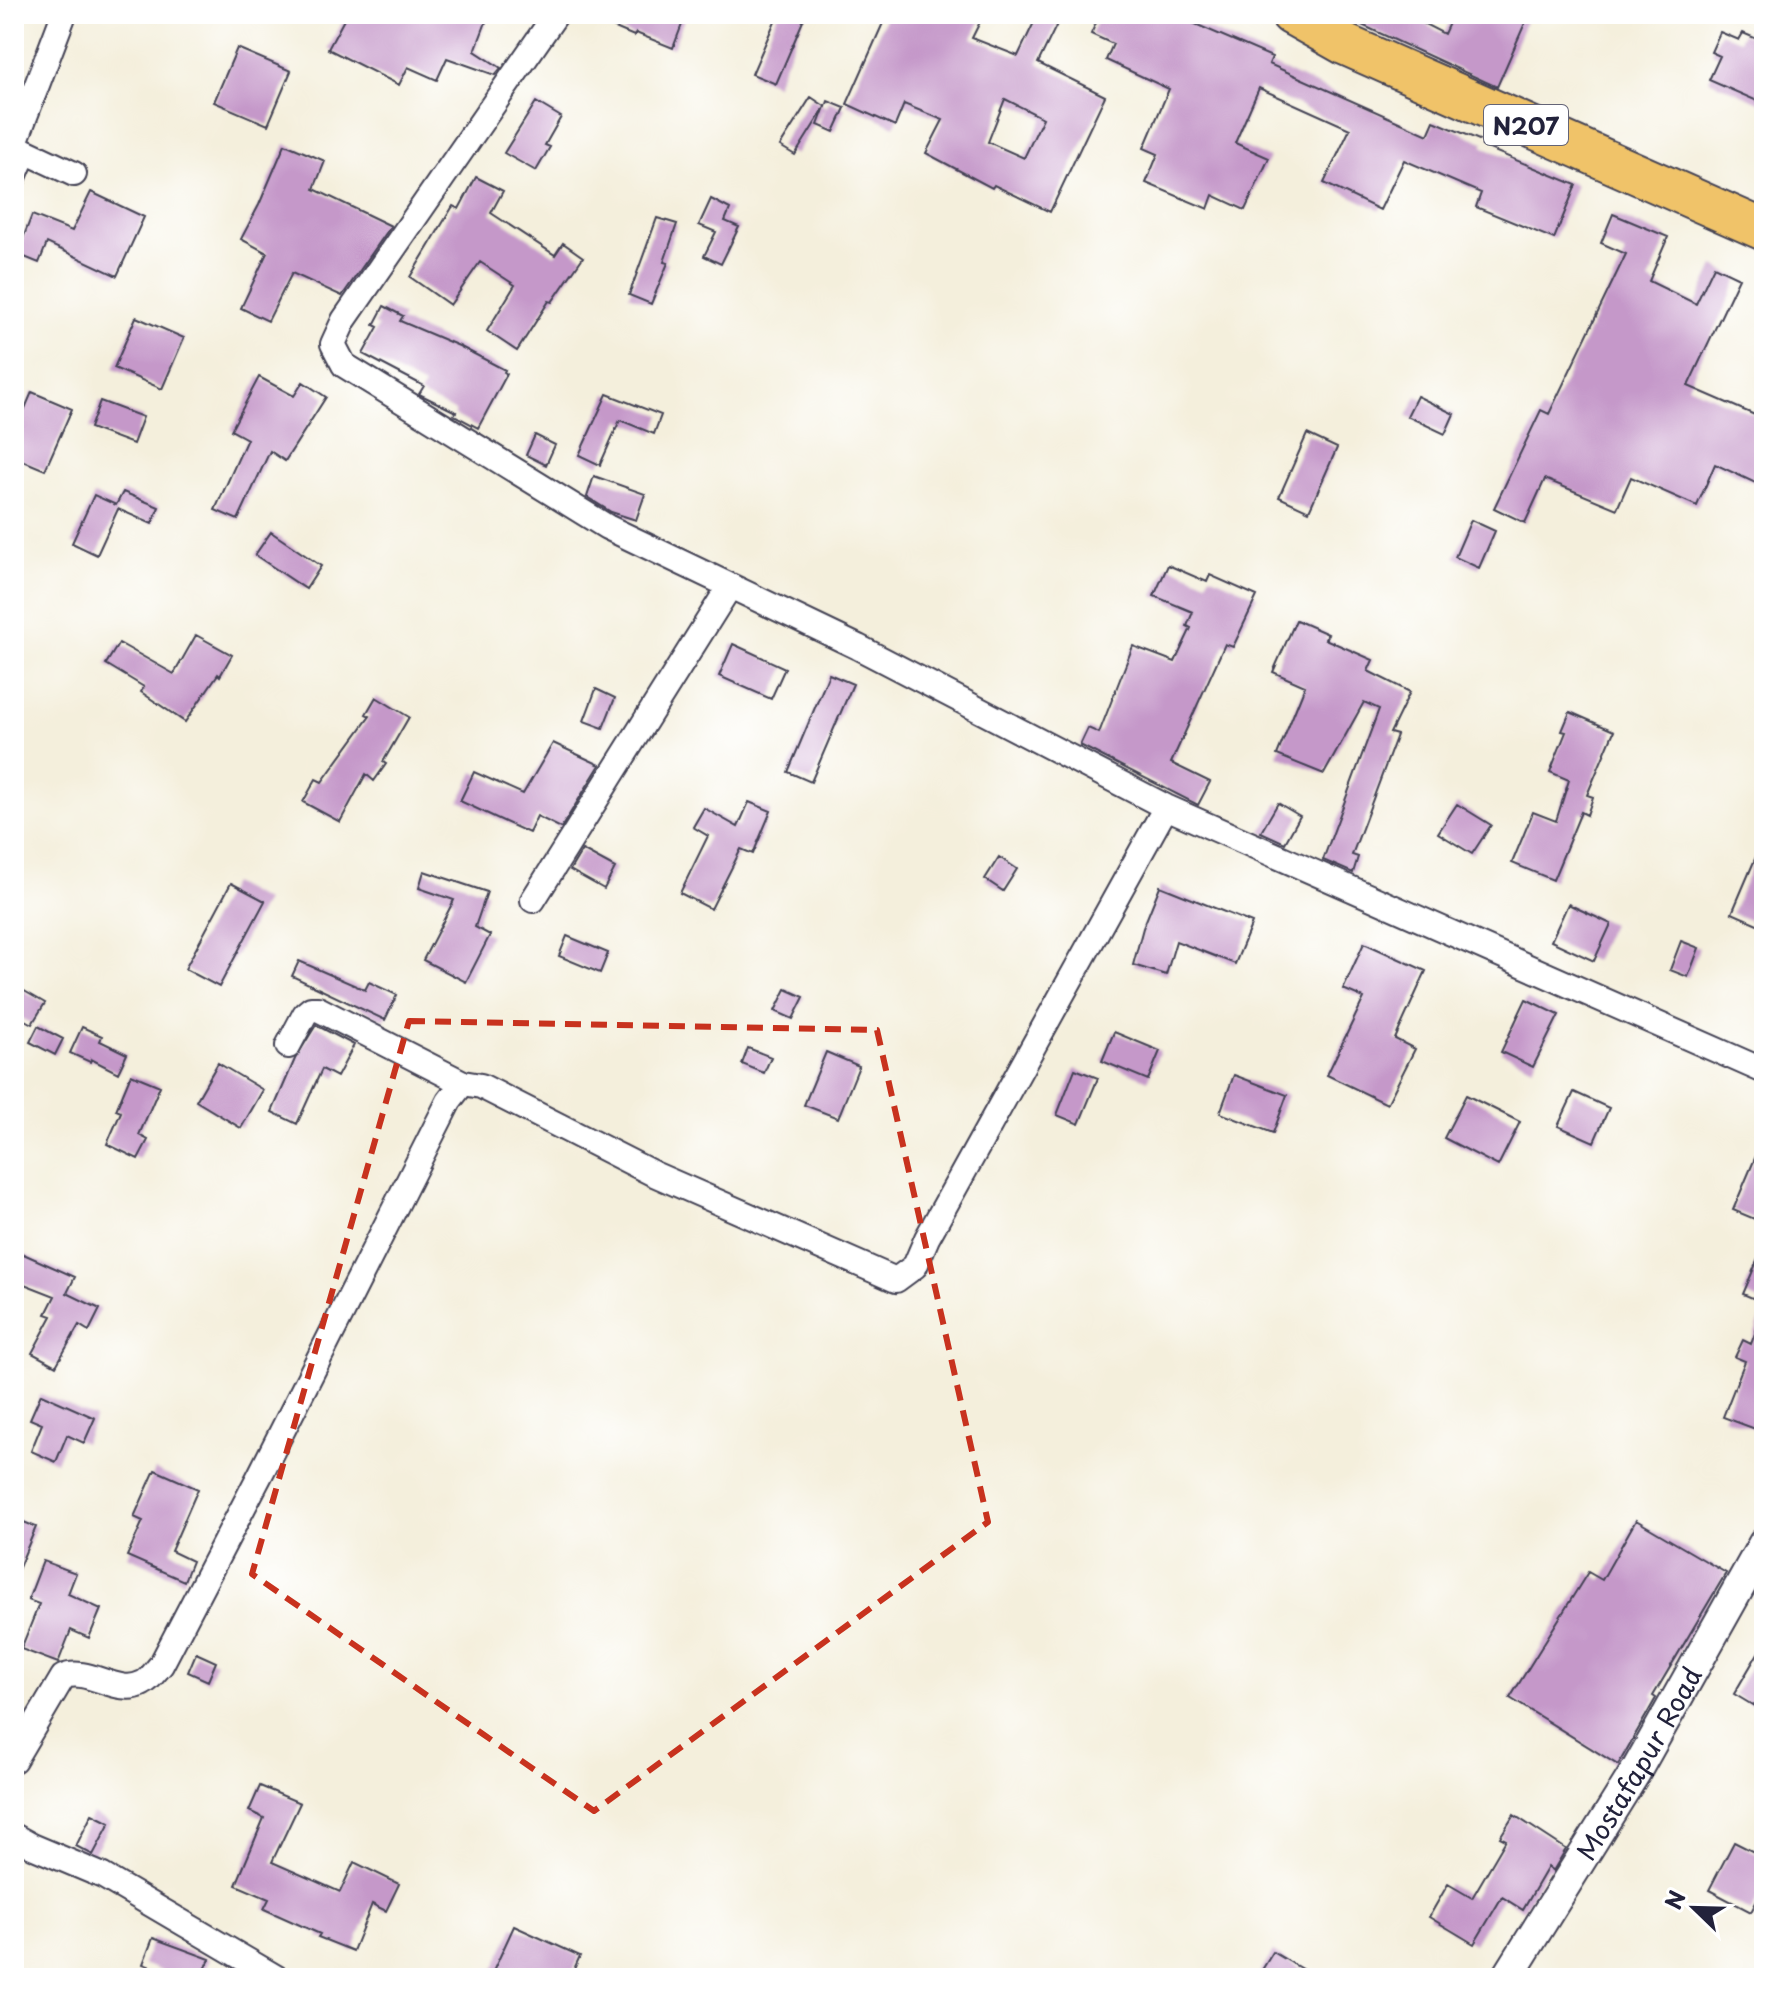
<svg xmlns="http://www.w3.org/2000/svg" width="1778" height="1992" font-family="'Playpen Sans',sans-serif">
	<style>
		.building { fill: #c598c9; fill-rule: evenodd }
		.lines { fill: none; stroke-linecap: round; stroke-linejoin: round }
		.minor-casing { stroke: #424153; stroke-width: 28 }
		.tertiary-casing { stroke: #424153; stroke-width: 34 }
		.trunk-casing { stroke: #424153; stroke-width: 44 }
		.minor { stroke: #fff; stroke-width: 24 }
		.tertiary { stroke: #fff; stroke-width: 30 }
		.trunk { stroke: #f0c369; stroke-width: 40 }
		.marked { fill: none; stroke: #c8321e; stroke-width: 6; stroke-dasharray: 16 10; stroke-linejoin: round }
		.labels { text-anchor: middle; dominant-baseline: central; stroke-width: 7; stroke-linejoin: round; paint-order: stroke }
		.shield { fill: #fff; stroke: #646476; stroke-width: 2 }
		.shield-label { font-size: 24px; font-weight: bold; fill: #22223b }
		.street-label { font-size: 26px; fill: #22223b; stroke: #fff }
	</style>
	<rect width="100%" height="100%" fill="#fff"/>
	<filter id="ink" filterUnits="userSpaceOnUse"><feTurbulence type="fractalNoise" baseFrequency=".0125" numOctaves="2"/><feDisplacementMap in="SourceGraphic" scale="16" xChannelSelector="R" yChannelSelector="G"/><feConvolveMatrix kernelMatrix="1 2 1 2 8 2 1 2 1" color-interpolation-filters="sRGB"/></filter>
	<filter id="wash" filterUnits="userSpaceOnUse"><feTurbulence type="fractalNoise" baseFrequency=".006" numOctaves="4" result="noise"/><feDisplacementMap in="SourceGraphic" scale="32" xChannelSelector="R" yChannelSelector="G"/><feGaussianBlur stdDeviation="1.8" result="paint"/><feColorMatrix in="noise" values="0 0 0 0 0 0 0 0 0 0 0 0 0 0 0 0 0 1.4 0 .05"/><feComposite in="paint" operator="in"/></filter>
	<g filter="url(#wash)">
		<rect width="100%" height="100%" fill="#f4efdc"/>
		<g id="blocks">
			<path class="building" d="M 347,14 L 489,14 L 475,51 L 501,68 L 495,75 L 447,58 L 437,80 L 408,67 L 399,85 L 328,49 Z
				M 582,14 L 686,14 L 673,48 L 636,33 L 634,36 Z
				M 778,14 L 806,14 L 776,84 L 752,74 Z
				M 887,14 L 984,14 L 972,38 L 1018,56 L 1038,14 L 1062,14 L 1038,63 L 1105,96 L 1050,212 L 994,185 L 992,188 L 926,153 L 943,120 L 904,104 L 895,126 L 847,104 ZM 1005,99 L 1043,118 L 1024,158 L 988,142 Z
				M 1100,14 L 1172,14 L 1272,57 L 1269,64 L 1428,135 L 1434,121 L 1484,142 L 1482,146 L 1576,185 L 1554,239 L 1476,207 L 1481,193 L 1404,160 L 1380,210 L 1324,183 L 1350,129 L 1259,88 L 1235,143 L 1269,158 L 1245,210 L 1213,195 L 1208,209 L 1146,183 L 1158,154 L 1144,148 L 1169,89 L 1106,60 L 1113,44 L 1091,34 Z
				M 1338,14 L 1405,14 L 1444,34 L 1453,14 L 1529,14 L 1497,87 Z
				M 1720,32 L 1739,40 L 1743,33 L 1764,42 L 1764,104 L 1709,80 L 1720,56 L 1711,52 Z
				M 237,48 L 291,71 L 268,125 L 214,102 Z
				M 811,97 L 826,107 L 828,101 L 845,108 L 834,132 L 818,125 L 825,107 L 795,155 L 780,146 Z
				M 536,102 L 561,117 L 545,145 L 550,147 L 536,171 L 504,153 Z
				M 285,144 L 325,161 L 314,189 L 391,226 L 342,296 L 292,273 L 268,321 L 241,308 L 267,253 L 241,239 L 259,205 Z
				M 476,177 L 503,191 L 491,213 L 555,255 L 563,243 L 583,257 L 552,302 L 549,301 L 517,351 L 487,331 L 515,285 L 480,262 L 450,305 L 410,277 L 453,206 L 459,209 Z
				M 91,192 L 144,217 L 117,276 L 47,243 L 39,263 L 17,254 L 32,215 L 72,231 Z
				M 711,199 L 730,209 L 725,221 L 739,227 L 721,264 L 704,256 L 716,232 L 699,225 Z
				M 1613,214 L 1668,237 L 1649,281 L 1696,304 L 1714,266 L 1739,278 L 1688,386 L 1764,419 L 1764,487 L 1715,464 L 1697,506 L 1631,477 L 1617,509 L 1545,479 L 1525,523 L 1494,508 L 1541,410 L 1549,414 L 1626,254 L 1601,243 Z
				M 657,218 L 677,224 L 664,262 L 668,263 L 651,304 L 629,295 Z
				M 384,306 L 403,316 L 400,321 L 459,346 L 505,370 L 504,372 L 507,374 L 478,428 L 454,415 L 456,412 L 419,394 L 424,386 L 363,354 L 378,327 L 374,325 Z
				M 136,317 L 184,338 L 162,389 L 114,368 Z
				M 259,377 L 294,396 L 303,382 L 326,397 L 285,461 L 270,451 L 238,520 L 215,510 L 247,439 L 231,430 Z
				M 32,392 L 72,409 L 45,470 L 14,457 L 14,434 Z
				M 607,394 L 661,415 L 654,434 L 620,420 L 600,465 L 579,455 Z
				M 1417,396 L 1454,414 L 1445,434 L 1407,416 Z
				M 100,401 L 143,417 L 133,444 L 90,428 Z
				M 1307,434 L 1337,448 L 1309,511 L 1279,497 Z
				M 535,435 L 555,445 L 546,465 L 526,455 Z
				M 594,476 L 645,494 L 636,520 L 611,512 L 587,497 Z
				M 123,492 L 159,507 L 152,524 L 118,509 L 97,555 L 72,543 L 94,495 L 116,505 Z
				M 1471,520 L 1495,531 L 1479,568 L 1455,557 Z
				M 271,532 L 321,566 L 306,589 L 255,555 Z
				M 1168,565 L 1207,582 L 1210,575 L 1257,596 L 1233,647 L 1225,644 L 1171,763 L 1210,782 L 1198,805 L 1080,745 L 1088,728 L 1099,733 L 1133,646 L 1175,662 L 1191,628 L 1187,626 L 1193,612 L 1154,596 Z
				M 1296,620 L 1328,634 L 1325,639 L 1373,660 L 1368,671 L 1410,692 L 1390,733 L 1397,735 L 1352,855 L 1358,857 L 1353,873 L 1323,860 L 1379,709 L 1364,702 L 1324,774 L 1277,755 L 1305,686 L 1273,672 Z
				M 196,635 L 232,655 L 220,676 L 218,674 L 185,722 L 141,692 L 144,687 L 106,664 L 119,643 L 174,674 Z
				M 733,644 L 785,668 L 771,699 L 719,676 Z
				M 829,674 L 853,684 L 811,782 L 788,772 Z
				M 596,689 L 615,698 L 603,728 L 584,721 Z
				M 376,697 L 409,717 L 383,762 L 386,764 L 374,781 L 366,774 L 340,822 L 303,802 L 316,779 L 322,782 L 370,716 L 366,714 Z
				M 1570,712 L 1614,731 L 1587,795 L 1593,797 L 1587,815 L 1581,812 L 1553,880 L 1512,863 L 1533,812 L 1556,821 L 1569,780 L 1550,772 L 1566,732 L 1562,731 Z
				M 553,743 L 600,765 L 561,828 L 537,816 L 529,833 L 460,801 L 474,772 L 523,794 Z
				M 749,802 L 771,811 L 753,854 L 741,849 L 711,909 L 680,893 L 708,836 L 693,827 L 704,808 L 738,827 Z
				M 1278,803 L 1300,816 L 1285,843 L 1261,832 Z
				M 1457,804 L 1491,825 L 1472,854 L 1438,833 Z
				M 1764,838 L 1764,927 L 1732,913 Z
				M 582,850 L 615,868 L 604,889 L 570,870 Z
				M 999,857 L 1017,869 L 1003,891 L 985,879 Z
				M 424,871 L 487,892 L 475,927 L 490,935 L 466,982 L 423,960 L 454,900 L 419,888 Z
				M 231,883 L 265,901 L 219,987 L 185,969 Z
				M 1160,886 L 1252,923 L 1235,964 L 1176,941 L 1166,975 L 1133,965 L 1143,928 Z
				M 1568,904 L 1611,924 L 1594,961 L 1551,941 Z
				M 567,936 L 608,953 L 600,973 L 559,956 Z
				M 1681,941 L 1699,948 L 1688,977 L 1670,970 Z
				M 1364,943 L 1426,971 L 1395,1039 L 1415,1049 L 1387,1104 L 1327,1075 L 1364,998 L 1343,989 Z
				M 299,961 L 365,990 L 369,982 L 397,995 L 385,1020 L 292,976 Z
				M 14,985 L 45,1003 L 32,1024 L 14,1014 Z
				M 786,989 L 804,997 L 793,1019 L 775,1011 Z
				M 1526,999 L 1559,1015 L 1533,1067 L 1501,1052 Z
				M 316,1025 L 354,1045 L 337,1077 L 322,1069 L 297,1124 L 272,1112 L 295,1059 Z
				M 38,1026 L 63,1039 L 55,1055 L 30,1042 Z
				M 82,1027 L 102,1036 L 100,1041 L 127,1054 L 118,1073 L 91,1059 L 90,1062 L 70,1053 Z
				M 1114,1032 L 1160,1051 L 1148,1080 L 1102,1061 Z
				M 748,1048 L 771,1057 L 764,1073 L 742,1064 Z
				M 826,1052 L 859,1066 L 838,1118 L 804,1105 Z
				M 218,1063 L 263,1090 L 241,1128 L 196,1101 Z
				M 1075,1069 L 1098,1078 L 1079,1124 L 1057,1115 Z
				M 131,1074 L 160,1086 L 139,1135 L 148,1140 L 138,1159 L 107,1144 L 121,1112 L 116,1110 Z
				M 1234,1075 L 1287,1095 L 1273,1133 L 1220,1113 Z
				M 1574,1092 L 1609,1108 L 1594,1142 L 1558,1126 Z
				M 1466,1095 L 1520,1122 L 1498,1166 L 1444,1138 Z
				M 1764,1137 L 1764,1223 L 1733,1210 Z
				M 1764,1245 L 1764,1303 L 1743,1294 Z
				M 19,1252 L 75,1277 L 67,1293 L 100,1309 L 89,1331 L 79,1325 L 56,1366 L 32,1353 L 52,1316 L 46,1314 L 55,1296 L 14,1280 L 14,1264 Z
				M 1762,1315 L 1764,1416 L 1758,1430 L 1723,1417 L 1745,1361 L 1735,1357 L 1743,1340 L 1751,1344 Z
				M 41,1394 L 95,1418 L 84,1443 L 67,1435 L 56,1462 L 31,1451 L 42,1424 L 30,1419 Z
				M 155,1470 L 198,1489 L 171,1551 L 192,1561 L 184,1581 L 127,1556 L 143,1521 L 134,1517 Z
				M 14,1518 L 36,1527 L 14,1579 Z
				M 1636,1520 L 1726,1573 L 1653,1696 L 1656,1698 L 1618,1765 L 1510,1698 L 1588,1572 L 1602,1580 Z
				M 43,1561 L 76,1573 L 68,1594 L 101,1609 L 89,1638 L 71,1630 L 58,1663 L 21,1649 L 39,1604 L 28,1600 Z
				M 1764,1643 L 1764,1712 L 1734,1694 Z
				M 196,1653 L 216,1662 L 208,1681 L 188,1672 Z
				M 260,1786 L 300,1803 L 272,1862 L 340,1892 L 354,1862 L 399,1884 L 386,1911 L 372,1904 L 353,1951 L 318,1937 L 320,1934 L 264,1909 L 269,1899 L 236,1885 L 264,1818 L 249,1811 Z
				M 92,1814 L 110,1823 L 93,1855 L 76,1846 Z
				M 1514,1815 L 1566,1849 L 1553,1871 L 1548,1867 L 1523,1910 L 1502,1897 L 1474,1944 L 1429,1917 L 1448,1884 L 1472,1898 L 1506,1840 L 1500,1837 Z
				M 1734,1842 L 1764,1857 L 1764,1887 L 1751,1912 L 1709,1890 Z
				M 514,1926 L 580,1956 L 570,1978 L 490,1978 Z
				M 153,1938 L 210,1959 L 201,1978 L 179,1978 L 143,1964 Z
				M 1273,1952 L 1317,1978 L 1257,1978 Z"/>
		</g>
	</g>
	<g filter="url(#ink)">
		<use href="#blocks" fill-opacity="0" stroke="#424153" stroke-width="2"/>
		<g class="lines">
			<g class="minor-casing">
				<path id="minor" d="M 64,14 L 16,140 L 17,147 L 25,151 L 74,174
					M 556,14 L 344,320 L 333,344 L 344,365 L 607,527 L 858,647 L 1166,807 L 1764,1071
					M 14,177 L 25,151
					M 533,900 L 730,586
					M 288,1046 L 305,1014 L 311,1009 L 318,1009 L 463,1083
					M 14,1760 L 63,1677 C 88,1666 118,1697 143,1683 C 150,1680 156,1670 161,1665 L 260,1475 L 449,1101 L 463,1083 L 481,1086 L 654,1174 L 896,1280 L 915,1266 L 927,1238 L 1166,807
					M 14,1836 L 32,1846 L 103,1876 L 277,1978"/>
			</g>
			<g class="tertiary-casing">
				<g id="tertiary">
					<path id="s1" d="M 1507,1978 L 1636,1771 L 1764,1543"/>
				</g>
			</g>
			<g class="trunk-casing">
				<path id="trunk" d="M 1291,14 L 1346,45 L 1764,230"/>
			</g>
			<use href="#minor" class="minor"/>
			<use href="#tertiary" class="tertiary"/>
			<use href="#trunk" class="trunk"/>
		</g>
	</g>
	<path class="marked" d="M 409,1021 L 877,1030 L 988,1522 L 594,1811 L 252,1574 Z"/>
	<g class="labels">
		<rect class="shield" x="1484" y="105" width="84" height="40" rx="6"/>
		<g class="shield-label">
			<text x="1526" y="125">N207</text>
		</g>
		<g class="street-label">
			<text stroke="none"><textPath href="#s1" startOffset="252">Mostafapur Road</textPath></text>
		</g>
	</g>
	<rect width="1778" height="1992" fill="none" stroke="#fff" stroke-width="48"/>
	<g transform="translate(1694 1908) rotate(293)" stroke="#ffffff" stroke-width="6" paint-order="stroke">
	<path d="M0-6L14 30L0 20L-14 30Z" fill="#22223b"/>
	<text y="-12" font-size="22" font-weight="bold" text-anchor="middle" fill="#22223b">N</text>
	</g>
</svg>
